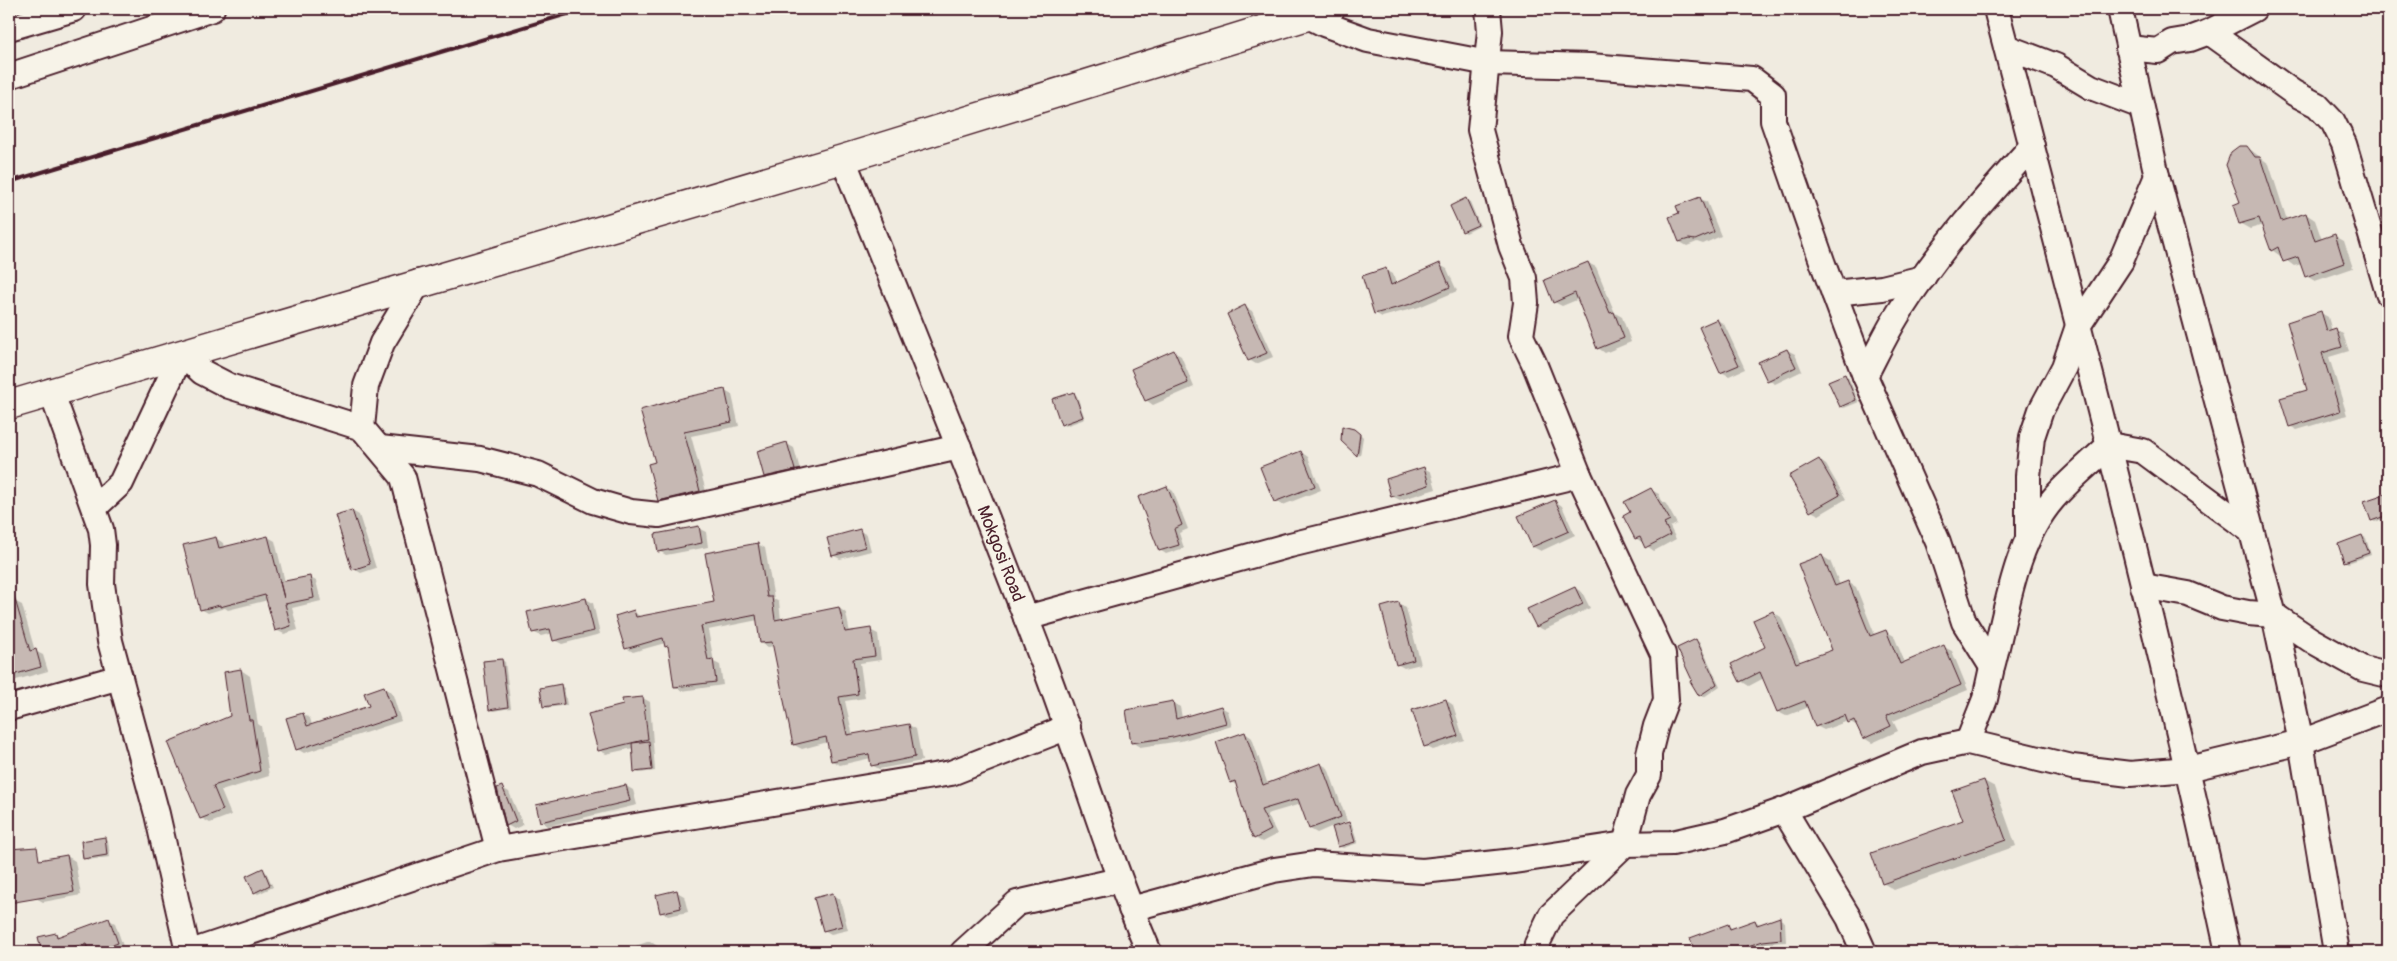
<svg xmlns="http://www.w3.org/2000/svg" width="2397" height="961" font-family="Pangolin,sans-serif">
	<style>
		.shadow { fill: #0003 }
		.building { fill: #c6b8b3; stroke: #4a1f2b }
		.lines { fill: none; stroke-linecap: round; stroke-linejoin: round }
		.street-casing { stroke: #4a1f2b; stroke-width: 28 }
		.secondary-casing { stroke: #4a1f2b; stroke-width: 31 }
		.street { stroke: #f7f3e8; stroke-width: 24 }
		.secondary { stroke: #f7f3e8; stroke-width: 28 }
		.rail { stroke: #4a1f2b; stroke-width: 4 }
		.labels { text-anchor: middle; dominant-baseline: central; stroke-width: 4; stroke-linejoin: round; paint-order: stroke }
		.street-label { font-size: 18px; fill: #4a1f2b; stroke: #f7f3e8 }
	</style>
	<rect width="100%" height="100%" fill="#f0ebe0"/>
	<filter id="ink" filterUnits="userSpaceOnUse"><feTurbulence type="fractalNoise" baseFrequency=".02" numOctaves="2"/><feDisplacementMap in="SourceGraphic" scale="10" xChannelSelector="R" yChannelSelector="G"/><feConvolveMatrix kernelMatrix="1 2 1 2 8 2 1 2 1" color-interpolation-filters="sRGB"/></filter>
	<g filter="url(#ink)">
		<path class="shadow" d="M 2385,9 L 2388,9 L 2388,19 Z
			M 2247,147 L 2269,164 L 2287,220 L 2306,214 L 2315,220 L 2322,240 L 2335,236 L 2344,241 L 2353,268 L 2315,281 L 2306,276 L 2302,264 L 2294,266 L 2272,250 L 2263,225 L 2250,229 L 2241,224 L 2235,206 L 2242,203 Z
			M 1699,198 L 1707,202 L 1721,236 L 1703,244 L 1697,242 L 1687,246 L 1680,242 L 1680,213 Z
			M 1466,200 L 1470,202 L 1480,226 L 1466,233 L 1463,231 Z
			M 1588,263 L 1596,267 L 1615,313 L 1622,317 L 1631,342 L 1605,353 L 1598,348 L 1579,299 L 1562,306 L 1554,302 Z
			M 1440,265 L 1447,269 L 1457,291 L 1419,307 L 1382,317 L 1375,313 L 1386,270 L 1393,274 L 1396,284 Z
			M 1245,307 L 1252,311 L 1273,357 L 1256,364 L 1249,360 Z
			M 2321,313 L 2328,317 L 2332,331 L 2336,330 L 2343,334 L 2349,351 L 2329,357 L 2347,415 L 2297,430 L 2290,426 L 2308,390 Z
			M 1717,320 L 1724,324 L 1745,369 L 1729,376 L 1721,372 Z
			M 1787,350 L 1795,354 L 1802,371 L 1775,384 L 1768,380 Z
			M 1174,352 L 1181,356 L 1194,387 L 1153,405 L 1146,400 Z
			M 1844,375 L 1848,377 L 1859,402 L 1844,408 L 1841,407 Z
			M 725,391 L 732,395 L 739,426 L 691,436 L 707,495 L 666,504 L 659,500 L 657,463 L 642,411 Z
			M 1074,394 L 1077,396 L 1085,419 L 1065,426 L 1062,424 Z
			M 1358,432 L 1363,437 L 1360,456 L 1342,440 Z
			M 787,444 L 794,448 L 801,473 L 772,481 L 765,476 Z
			M 1301,452 L 1308,457 L 1321,490 L 1283,505 L 1275,501 Z
			M 1819,460 L 1826,465 L 1846,499 L 1819,515 L 1811,511 Z
			M 1424,468 L 1431,472 L 1436,489 L 1400,500 L 1392,496 Z
			M 1167,487 L 1173,491 L 1188,529 L 1179,533 L 1184,548 L 1166,554 L 1160,550 Z
			M 1651,490 L 1659,494 L 1662,501 L 1666,504 L 1677,524 L 1670,527 L 1676,539 L 1654,551 L 1636,538 L 1632,513 Z
			M 2388,494 L 2388,517 L 2375,522 L 2372,520 L 2366,502 Z
			M 1555,501 L 1562,506 L 1575,535 L 1541,551 L 1533,547 L 1520,517 Z
			M 352,511 L 359,515 L 376,568 L 361,573 L 354,569 Z
			M 698,528 L 706,532 L 708,547 L 666,555 L 659,551 Z
			M 860,531 L 867,535 L 871,551 L 840,559 L 833,555 Z
			M 2362,536 L 2366,538 L 2371,555 L 2348,563 L 2345,561 Z
			M 268,537 L 275,541 L 285,582 L 309,577 L 316,581 L 321,601 L 292,608 L 298,630 L 284,634 L 276,630 L 268,600 L 228,610 L 225,608 L 208,613 L 201,609 L 216,538 L 223,543 L 224,548 Z
			M 758,544 L 765,548 L 774,599 L 779,602 L 781,620 L 839,608 L 846,613 L 850,633 L 870,630 L 878,634 L 881,660 L 860,663 L 865,698 L 845,701 L 853,736 L 909,725 L 916,729 L 922,761 L 879,769 L 872,765 L 871,758 L 840,765 L 832,761 L 828,742 L 802,749 L 794,745 L 774,646 L 768,647 L 761,643 L 758,620 L 708,630 L 714,662 L 720,665 L 723,685 L 682,691 L 675,687 L 670,648 L 665,643 L 633,652 L 626,648 L 634,612 L 641,617 L 715,603 Z
			M 1822,556 L 1830,561 L 1840,585 L 1848,582 L 1856,587 L 1875,635 L 1886,631 L 1894,636 L 1905,663 L 1944,647 L 1952,651 L 1968,690 L 1893,721 L 1898,731 L 1872,743 L 1864,738 L 1858,726 L 1848,721 L 1824,730 L 1816,726 L 1809,707 L 1786,716 L 1778,712 L 1764,678 L 1749,686 L 1741,681 L 1766,647 L 1773,612 L 1781,617 L 1801,663 L 1834,651 Z
			M 1575,588 L 1582,592 L 1590,608 L 1544,630 L 1536,626 Z
			M 9,594 L 12,596 L 14,601 L 22,605 L 35,651 L 43,655 L 48,671 L 9,682 Z
			M 586,599 L 593,603 L 600,634 L 562,644 L 554,640 L 553,633 L 541,636 L 533,632 Z
			M 1399,604 L 1406,608 L 1421,664 L 1404,668 L 1397,664 Z
			M 1696,641 L 1699,642 L 1720,686 L 1704,697 L 1700,695 L 1694,680 Z
			M 502,660 L 505,662 L 511,708 L 493,711 L 490,709 Z
			M 241,670 L 250,676 L 258,724 L 261,726 L 269,776 L 221,791 L 231,815 L 210,823 L 201,818 L 232,717 Z
			M 561,686 L 564,688 L 567,705 L 547,708 L 544,706 Z
			M 384,688 L 392,692 L 401,721 L 304,753 L 297,749 L 303,714 L 310,718 L 312,725 L 370,707 Z
			M 643,698 L 650,702 L 655,771 L 639,773 L 635,771 L 633,748 L 606,754 L 599,750 L 624,706 Z
			M 1446,700 L 1453,705 L 1464,740 L 1433,750 L 1425,746 Z
			M 1173,702 L 1180,707 L 1182,718 L 1221,707 L 1228,711 L 1232,726 L 1181,741 L 1140,747 L 1133,743 Z
			M 1245,733 L 1252,738 L 1268,785 L 1321,764 L 1328,768 L 1347,821 L 1335,826 L 1336,828 L 1349,823 L 1352,825 L 1358,843 L 1343,848 L 1339,846 L 1333,826 L 1317,833 L 1310,829 L 1301,804 L 1267,814 L 1277,834 L 1262,842 L 1255,838 L 1238,786 L 1231,782 Z
			M 1984,781 L 1995,787 L 2016,846 L 1894,890 L 1883,883 L 1964,821 Z
			M 626,786 L 633,790 L 637,805 L 548,826 L 541,821 Z
			M 502,788 L 509,792 L 523,825 L 514,829 L 507,825 Z
			M 104,839 L 108,840 L 110,857 L 88,860 L 84,858 Z
			M 67,856 L 75,861 L 81,895 L 43,902 L 36,898 Z
			M 263,870 L 266,872 L 273,887 L 258,894 L 255,892 Z
			M 677,892 L 684,896 L 688,912 L 668,916 L 661,912 Z
			M 832,895 L 840,899 L 848,930 L 831,934 L 824,930 Z
			M 1780,919 L 1785,922 L 1786,942 L 1769,943 L 1746,952 L 1696,952 L 1692,938 L 1728,926 L 1734,929 L 1755,921 L 1760,924 Z
			M 109,920 L 115,923 L 123,946 L 107,952 L 90,952 L 89,948 L 70,952 L 43,952 L 40,938 L 56,934 L 61,937 Z
			M 650,941 L 657,946 L 659,952 L 618,952 Z
			M 494,943 L 502,947 L 503,952 L 479,952 L 478,946 Z
			M 2018,944 L 2025,948 L 2027,952 L 1995,952 Z
			M 304,949 L 307,952 L 296,952 Z"/>
		<path class="building" d="M 2239,146 L 2247,146 L 2255,157 L 2260,157 L 2281,221 L 2306,213 L 2315,241 L 2335,234 L 2344,263 L 2305,277 L 2298,257 L 2283,262 L 2278,247 L 2271,251 L 2259,218 L 2239,224 L 2233,205 L 2240,202 L 2226,165 L 2231,152 Z
			M 1700,197 L 1714,232 L 1695,240 L 1689,239 L 1679,242 L 1669,217 L 1679,213 L 1676,206 Z
			M 1466,198 L 1478,225 L 1462,232 L 1450,206 Z
			M 1588,262 L 1610,313 L 1614,312 L 1624,338 L 1597,349 L 1575,293 L 1553,303 L 1544,280 Z
			M 1440,263 L 1450,287 L 1411,304 L 1374,314 L 1362,276 L 1386,268 L 1391,285 Z
			M 1245,305 L 1267,353 L 1248,361 L 1227,314 Z
			M 2321,311 L 2327,331 L 2336,328 L 2342,347 L 2322,353 L 2340,411 L 2289,427 L 2280,398 L 2307,390 L 2287,322 Z
			M 1717,319 L 1739,365 L 1720,373 L 1699,327 Z
			M 1787,349 L 1796,367 L 1767,381 L 1758,362 Z
			M 1174,350 L 1188,383 L 1145,401 L 1131,369 Z
			M 1845,374 L 1856,400 L 1840,407 L 1828,381 Z
			M 725,389 L 732,422 L 684,432 L 700,491 L 658,501 L 648,464 L 655,462 L 640,410 L 686,397 Z
			M 1074,392 L 1083,417 L 1061,425 L 1052,399 Z
			M 1342,426 L 1354,429 L 1360,434 L 1357,456 L 1341,441 Z
			M 787,442 L 795,470 L 764,477 L 757,451 Z
			M 1301,451 L 1315,486 L 1274,502 L 1260,467 Z
			M 1819,459 L 1840,495 L 1810,512 L 1789,476 Z
			M 1424,467 L 1429,485 L 1391,497 L 1386,479 Z
			M 1167,486 L 1182,525 L 1174,529 L 1179,545 L 1159,551 L 1138,497 Z
			M 1651,488 L 1670,520 L 1664,523 L 1670,535 L 1645,548 L 1640,537 L 1635,539 L 1623,516 L 1630,512 L 1624,502 Z
			M 2388,493 L 2388,515 L 2371,521 L 2364,501 Z
			M 1555,500 L 1569,531 L 1532,547 L 1518,516 Z
			M 352,510 L 370,564 L 352,570 L 335,515 Z
			M 699,526 L 702,543 L 658,552 L 655,534 Z
			M 860,529 L 865,547 L 832,556 L 827,538 Z
			M 2362,535 L 2369,553 L 2344,562 L 2338,544 Z
			M 268,536 L 284,598 L 280,582 L 310,576 L 314,598 L 285,604 L 291,626 L 275,631 L 265,595 L 220,607 L 220,605 L 200,610 L 183,545 L 216,537 L 219,548 Z
			M 758,543 L 767,597 L 772,597 L 775,620 L 839,607 L 845,632 L 871,628 L 875,656 L 853,659 L 858,694 L 839,697 L 847,735 L 909,724 L 915,757 L 871,766 L 869,754 L 831,761 L 826,737 L 793,745 L 772,642 L 760,643 L 756,615 L 701,626 L 708,660 L 713,659 L 716,682 L 674,687 L 668,646 L 665,647 L 663,638 L 625,649 L 615,616 L 634,610 L 636,617 L 714,602 L 705,553 Z
			M 1822,555 L 1835,586 L 1848,581 L 1870,636 L 1886,630 L 1900,664 L 1944,645 L 1961,685 L 1886,716 L 1891,726 L 1863,739 L 1854,720 L 1848,723 L 1845,715 L 1815,727 L 1805,701 L 1777,712 L 1760,672 L 1740,682 L 1731,664 L 1765,647 L 1753,620 L 1773,611 L 1796,663 L 1832,650 L 1798,564 Z
			M 1575,587 L 1583,604 L 1536,627 L 1527,609 Z
			M 14,596 L 30,651 L 36,649 L 41,667 L 9,676 L 9,597 Z
			M 586,598 L 594,631 L 553,641 L 550,629 L 532,633 L 527,612 Z
			M 1399,602 L 1414,660 L 1396,665 L 1381,607 Z
			M 1696,639 L 1717,684 L 1699,696 L 1690,681 L 1692,680 L 1677,648 Z
			M 502,659 L 508,707 L 489,710 L 483,661 Z
			M 241,669 L 249,720 L 252,720 L 260,771 L 213,786 L 223,810 L 200,819 L 168,742 L 230,716 L 224,672 Z
			M 561,684 L 564,704 L 543,707 L 540,688 Z
			M 384,686 L 395,717 L 296,750 L 286,718 L 303,713 L 307,726 L 369,706 L 364,693 Z
			M 643,697 L 648,739 L 598,751 L 588,714 L 623,705 L 622,699 Z
			M 1446,699 L 1458,736 L 1424,747 L 1412,710 Z
			M 1173,701 L 1176,719 L 1221,706 L 1226,723 L 1173,737 L 1131,743 L 1126,710 Z
			M 1245,732 L 1263,785 L 1321,763 L 1341,817 L 1309,829 L 1298,799 L 1261,810 L 1271,830 L 1254,839 L 1249,830 L 1235,781 L 1230,783 L 1216,742 Z
			M 649,741 L 652,770 L 634,772 L 632,743 Z
			M 1984,780 L 2006,840 L 1882,884 L 1871,853 L 1963,820 L 1952,791 Z
			M 626,785 L 630,801 L 540,822 L 536,805 Z
			M 502,786 L 516,821 L 506,826 L 497,788 Z
			M 1349,822 L 1355,842 L 1338,847 L 1332,827 Z
			M 105,837 L 107,855 L 83,859 L 81,841 Z
			M 37,847 L 39,860 L 67,855 L 74,892 L 9,903 L 9,849 Z
			M 263,868 L 270,885 L 254,893 L 246,876 Z
			M 677,890 L 681,908 L 660,913 L 656,895 Z
			M 833,893 L 842,926 L 823,931 L 814,898 Z
			M 1780,917 L 1781,939 L 1763,941 L 1730,952 L 1695,952 L 1690,938 L 1728,924 L 1730,929 L 1755,920 L 1757,925 Z
			M 109,918 L 118,943 L 93,952 L 89,952 L 86,944 L 60,950 L 61,952 L 42,952 L 38,937 L 56,933 L 57,937 Z"/>
		<g class="lines">
			<g class="street-casing">
				<g id="street">
					<path d="M 1488,9 L 1490,31 L 1480,130 L 1511,246 L 1524,278 L 1526,303 L 1521,336 L 1534,363 L 1579,475 L 1663,654 L 1666,700 L 1656,726 L 1649,754 L 1649,775 L 1638,795 L 1625,844 L 1551,915 L 1537,944 L 1536,952"/>
					<path d="M 1996,9 C 2078,322 2160,636 2228,952"/>
					<path d="M 2120,9 L 2157,176 L 2274,615 L 2301,742 L 2336,952"/>
					<path d="M 1308,16 L 1324,24 L 1368,40 L 1488,63 L 1590,66 L 1752,79 L 1773,95 L 1773,121 L 1823,264 L 1865,376 L 1938,542 L 1964,622 L 1992,667 L 1985,699 L 1968,742"/>
					<path d="M 9,28 L 74,9"/>
					<path d="M 2209,32 L 2294,93 L 2317,105 L 2333,122 L 2344,144 L 2388,293"/>
					<path d="M 2006,47 L 2056,66 L 2091,87 L 2141,106"/>
					<path d="M 2128,48 L 2158,51 L 2172,42 L 2190,39 L 2209,32 L 2254,9"/>
					<path d="M 9,76 L 212,9"/>
					<path id="s1" d="M 843,159 C 911,328 980,497 1045,667 C 1081,762 1109,859 1149,952"/>
					<path d="M 419,282 L 382,343 L 366,386 L 362,428 L 403,477 L 498,849"/>
					<path d="M 1834,293 L 1882,288 L 1923,278"/>
					<path d="M 1865,376 C 1877,353 1888,329 1902,308 C 1939,250 1986,197 2032,146"/>
					<path d="M 51,391 L 101,529 L 103,545 L 102,584 L 110,641 L 157,814 L 188,952"/>
					<path d="M 380,448 L 480,459 L 538,474 L 593,501 L 631,512 L 659,515 L 959,447"/>
					<path d="M 94,508 L 121,483 L 182,353 L 202,372 L 229,386 L 362,428"/>
					<path d="M 2028,536 L 2028,476 L 2032,437 L 2041,410 L 2064,367 L 2078,326 L 2121,261 L 2157,176"/>
					<path d="M 2143,586 L 2188,594 L 2222,608 L 2248,613 L 2274,615 L 2311,640 L 2363,669 L 2388,675"/>
					<path d="M 1026,618 L 1290,545 L 1579,475"/>
					<path d="M 1992,667 C 2007,611 2014,544 2053,499 C 2070,479 2091,463 2109,445 L 2143,451 L 2251,531"/>
					<path d="M 9,708 L 120,677"/>
					<path d="M 1784,810 L 1849,918 L 1864,952"/>
					<path d="M 1131,909 L 1274,870 L 1314,864 L 1423,871 L 1514,861 L 1625,844 L 1672,843 L 1725,831 L 1784,810 L 1922,752 L 1968,742 L 2072,767 L 2130,774 L 2188,769 L 2301,742 L 2388,709"/>
					<path d="M 191,952 L 498,849 L 951,773 L 1068,727"/>
					<path d="M 963,952 L 1017,903 L 1119,880"/>
				</g>
			</g>
			<g class="secondary-casing">
				<path id="secondary" d="M 9,405 L 843,159 L 1330,9"/>
			</g>
			<use href="#street" class="street"/>
			<use href="#secondary" class="secondary"/>
			<path class="rail" d="M 9,182 L 584,9"/>
		</g>
	</g>
	<g class="labels">
		<g class="street-label">
			<text stroke="none"><textPath href="#s1" startOffset="425">Mokgosi Road</textPath></text>
		</g>
	</g>
	<rect width="2397" height="961" fill="none" stroke="#f7f3e8" stroke-width="30"/>
	<rect x="15" y="15" width="2367" height="931" fill="none" stroke="#4a1f2b" stroke-width="2" filter="url(#ink)"/>
</svg>
